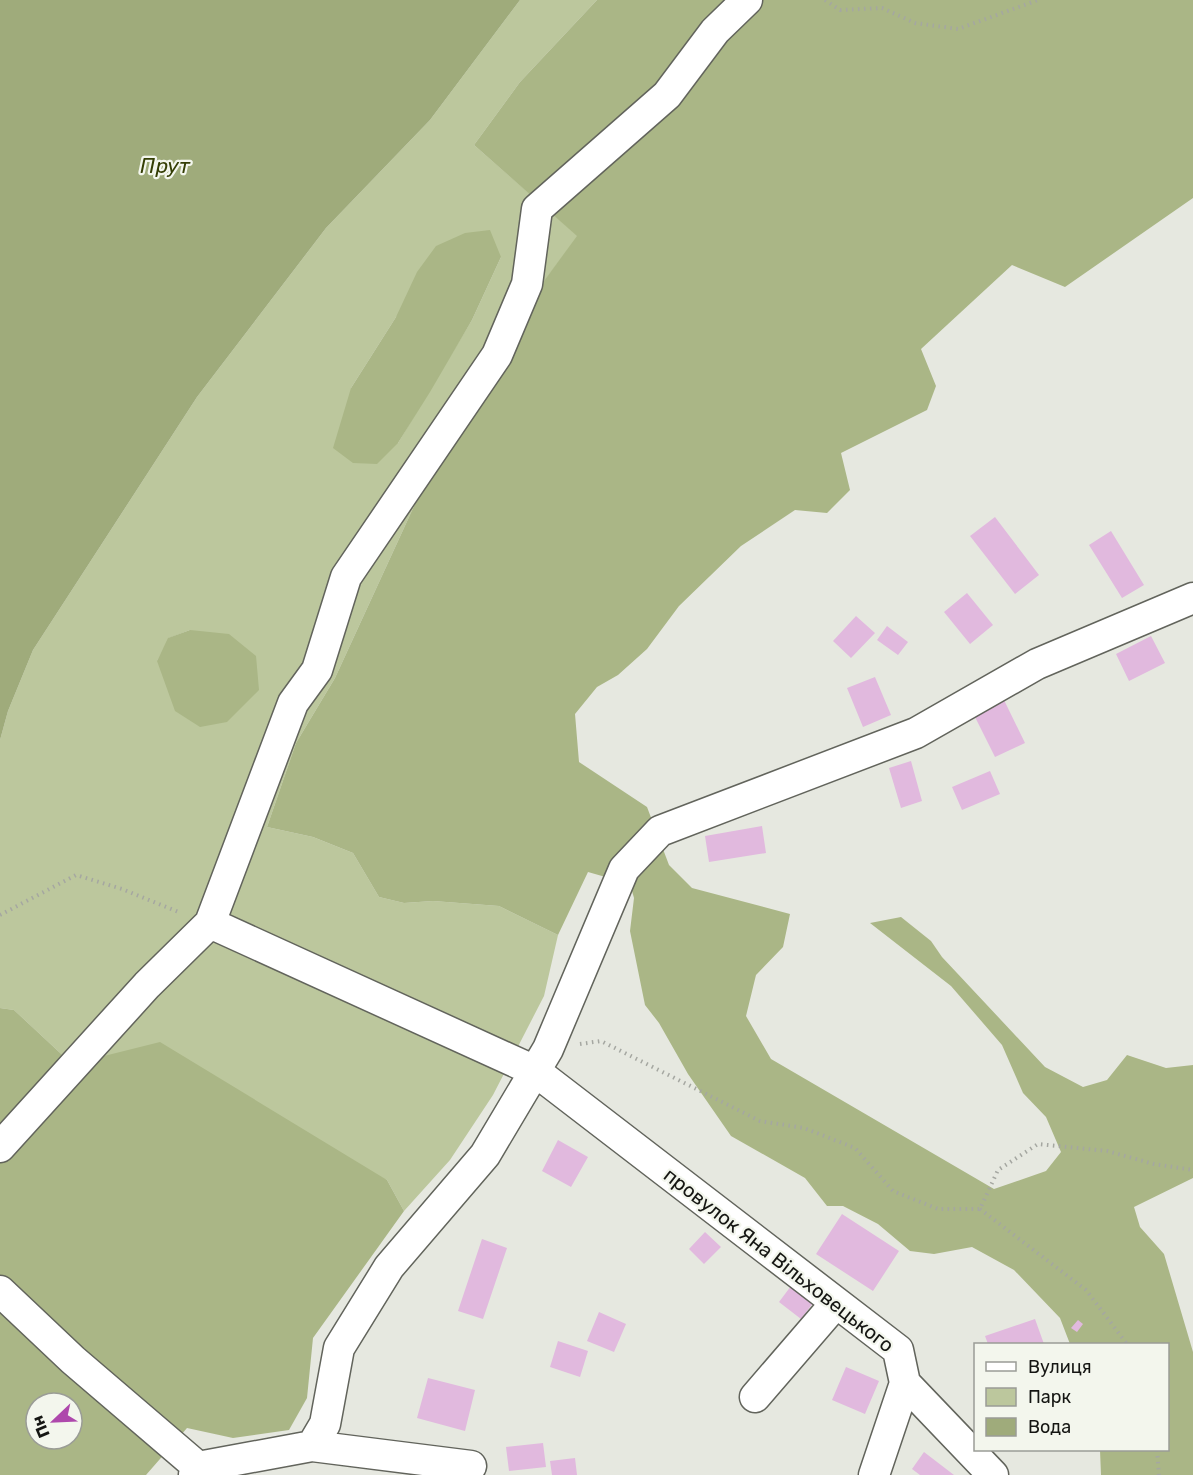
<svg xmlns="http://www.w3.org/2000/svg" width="1193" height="1475" font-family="Rubik,sans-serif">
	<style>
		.green { fill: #bcc79d; fill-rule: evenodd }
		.forest { fill: #aab686; fill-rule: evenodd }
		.water { fill: #9fab7b }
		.building { fill: #e1b9de }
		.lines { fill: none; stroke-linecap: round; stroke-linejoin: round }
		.minor-casing { stroke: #62645c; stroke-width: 33 }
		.path { stroke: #a5a7a1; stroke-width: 4; stroke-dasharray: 1.5 4.5; stroke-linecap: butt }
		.minor { stroke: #fff; stroke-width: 30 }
		.labels { text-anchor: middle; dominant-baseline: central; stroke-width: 4.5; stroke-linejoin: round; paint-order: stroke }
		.street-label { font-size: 20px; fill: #151613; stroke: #f3f6ed }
		.water-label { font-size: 21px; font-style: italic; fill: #343e04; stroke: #f3f6ed }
	</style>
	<rect width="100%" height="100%" fill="#e6e8e0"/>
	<path class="green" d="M 520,0 L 597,0 L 520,82 L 474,145 L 578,236 L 527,304 L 507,357 L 415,504 L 335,678 L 296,743 L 267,827 L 313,837 L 353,853 L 379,897 L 404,903 L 433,901 L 499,906 L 558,935 L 544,996 L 493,1095 L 450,1160 L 404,1211 L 387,1180 L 72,1064 L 14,1010 L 0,1008 L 0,740 L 8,711 L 33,650 L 197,397 L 326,228 L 430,120 ZM 501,257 L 472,320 L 398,443 L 351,388 L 396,317 ZM 190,630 L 157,661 L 169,638 Z"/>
	<path class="forest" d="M 597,0 L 1193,0 L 1193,198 L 1065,287 L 1012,265 L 921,349 L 936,386 L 927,410 L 841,453 L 850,490 L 827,513 L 795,510 L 741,546 L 679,606 L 647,649 L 618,675 L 597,687 L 575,714 L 579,762 L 647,807 L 669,865 L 692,888 L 790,914 L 783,947 L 756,975 L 746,1016 L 771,1059 L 994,1189 L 1046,1171 L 1061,1152 L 1046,1117 L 1023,1093 L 1002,1045 L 951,986 L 870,923 L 901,917 L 931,941 L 942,957 L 1045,1067 L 1083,1087 L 1107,1080 L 1127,1055 L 1166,1068 L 1193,1065 L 1193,1178 L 1134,1207 L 1140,1227 L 1164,1254 L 1193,1352 L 1193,1475 L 1101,1475 L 1100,1450 L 1168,1450 L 1168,1344 L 1070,1344 L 1060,1318 L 1014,1270 L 972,1247 L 934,1254 L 910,1251 L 878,1224 L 843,1206 L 827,1206 L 805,1178 L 731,1136 L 688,1074 L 659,1023 L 645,1005 L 630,931 L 634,898 L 630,884 L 588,872 L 558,935 L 499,906 L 433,901 L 404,903 L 379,897 L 353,853 L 313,837 L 267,827 L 296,743 L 335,678 L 415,504 L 507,357 L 527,304 L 577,236 L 474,145 L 520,82 Z
		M 490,230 L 501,257 L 472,320 L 430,392 L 398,443 L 377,464 L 353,463 L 333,448 L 351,388 L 396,317 L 417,272 L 436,246 L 465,233 Z
		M 190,630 L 229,634 L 256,656 L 259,690 L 227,722 L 200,727 L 175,711 L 157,661 L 168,638 Z
		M 0,1008 L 14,1010 L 72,1064 L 160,1042 L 387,1180 L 404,1211 L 313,1338 L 307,1398 L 289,1430 L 233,1438 L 187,1428 L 146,1475 L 0,1475 ZM 36,1403 L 72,1403 L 72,1439 L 36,1439 Z"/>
	<path class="water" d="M 0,0 L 520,0 L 430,120 L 326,228 L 197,397 L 33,650 L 8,711 L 0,740 Z"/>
	<path class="building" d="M 995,517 L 1039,575 L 1015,594 L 970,536 Z
		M 1111,531 L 1144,585 L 1122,598 L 1089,545 Z
		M 967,593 L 993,625 L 970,644 L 944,612 Z
		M 856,616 L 875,633 L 851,658 L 833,641 Z
		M 887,626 L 908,642 L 898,655 L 877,640 Z
		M 1151,636 L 1165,663 L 1129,681 L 1116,654 Z
		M 875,677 L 891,715 L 863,727 L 847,688 Z
		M 1004,700 L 1025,743 L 995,757 L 974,715 Z
		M 911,761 L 922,801 L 901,808 L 889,768 Z
		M 990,771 L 1000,794 L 962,810 L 952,787 Z
		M 762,826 L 766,853 L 709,862 L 705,836 Z
		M 558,1140 L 588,1157 L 571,1187 L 542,1171 Z
		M 842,1214 L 899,1251 L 873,1291 L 816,1254 Z
		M 705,1232 L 721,1247 L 704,1264 L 689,1249 Z
		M 482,1239 L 507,1248 L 483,1319 L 458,1311 Z
		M 794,1282 L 816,1299 L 801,1319 L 779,1302 Z
		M 599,1312 L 626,1324 L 614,1352 L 587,1341 Z
		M 1035,1319 L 1044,1344 L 988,1344 L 985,1336 Z
		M 1078,1320 L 1083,1324 L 1077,1332 L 1071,1328 Z
		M 558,1341 L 588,1351 L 580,1377 L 550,1367 Z
		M 846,1367 L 879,1381 L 865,1414 L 832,1400 Z
		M 428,1378 L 475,1390 L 465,1431 L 417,1418 Z
		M 543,1443 L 546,1467 L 509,1471 L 506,1447 Z
		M 924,1452 L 954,1475 L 920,1475 L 912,1469 Z
		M 575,1458 L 577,1475 L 552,1475 L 550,1461 Z"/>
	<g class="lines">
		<g class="minor-casing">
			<path id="minor" d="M 210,923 L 535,1071 L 898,1350 L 905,1383 L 993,1475
				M 0,1147 L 147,985 L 210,923 L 293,703 L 317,670 L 346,577 L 497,355 L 527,284 L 537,209 L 667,95 L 715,31 L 747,0
				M 0,1291 L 73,1360 L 198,1467
				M 755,1397 L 836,1303
				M 312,1446 L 471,1466
				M 194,1475 L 198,1467 L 312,1446 L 325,1424 L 339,1348 L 389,1267 L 485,1155 L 548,1049 L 624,869 L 660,831 L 916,733 L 1037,664 L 1193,598
				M 874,1475 L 905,1383"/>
		</g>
		<path class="path" d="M 825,0 L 840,10 L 882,8 L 915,23 L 958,29 L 1038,0
			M 0,915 L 76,875 L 122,889 L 181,913
			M 580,1044 L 601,1041 L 760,1121 L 804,1128 L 855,1148 L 893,1191 L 938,1209 L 980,1209 L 998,1170 L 1038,1144 L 1107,1151 L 1154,1164 L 1193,1170
			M 980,1209 L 1086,1290 L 1127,1344
			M 1157,1450 L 1159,1475"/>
		<use href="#minor" class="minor"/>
	</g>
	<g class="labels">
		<g class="street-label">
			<text transform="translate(779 1260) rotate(38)">провулок Яна Вільховецького</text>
		</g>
		<g class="water-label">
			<text x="165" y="165">Прут</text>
		</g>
	</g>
	<rect x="974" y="1343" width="195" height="108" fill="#f3f6ed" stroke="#9a9c96" stroke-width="1.5"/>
	<rect x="986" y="1362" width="30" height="9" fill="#ffffff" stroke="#9a9c96" stroke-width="1.5"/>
	<text x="1028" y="1373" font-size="18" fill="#151613">Вулиця</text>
	<rect x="986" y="1388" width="30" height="18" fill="#bcc79d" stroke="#9a9c96" stroke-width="1.5"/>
	<text x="1028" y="1403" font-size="18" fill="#151613">Парк</text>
	<rect x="986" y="1418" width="30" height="18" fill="#9fab7b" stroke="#9a9c96" stroke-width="1.5"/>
	<text x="1028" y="1433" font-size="18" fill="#151613">Вода</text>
	<g transform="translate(54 1421) rotate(247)"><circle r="28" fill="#f3f6ed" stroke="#9a9c96" stroke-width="1.5"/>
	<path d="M0-4.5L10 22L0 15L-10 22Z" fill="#ae48ac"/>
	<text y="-9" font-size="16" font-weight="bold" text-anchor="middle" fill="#151613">Пн</text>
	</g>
</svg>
